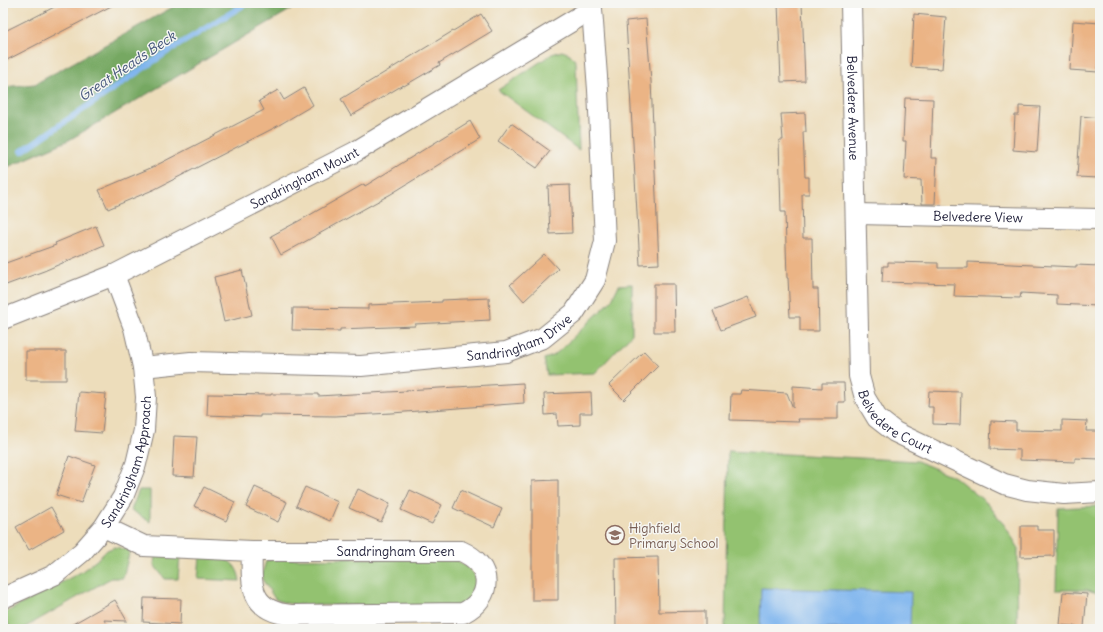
<svg xmlns="http://www.w3.org/2000/svg" width="1103" height="632" font-family="Delius,sans-serif">
	<style>
		.green { fill: #93c270; stroke: #5a7256 }
		.forest { fill: #76a862; stroke: #4c654e }
		.water { fill: #7fb5ee; stroke: #506c94 }
		.lines { fill: none; stroke-linecap: round; stroke-linejoin: round }
		.stream { stroke: #7fb5ee; stroke-width: 6 }
		.building { fill: #ebb485 }
		.minor-casing { stroke: #88807b; stroke-width: 22 }
		.minor { stroke: #fff; stroke-width: 20 }
		.labels { text-anchor: middle; dominant-baseline: central; stroke-width: 3; stroke-linejoin: round; paint-order: stroke }
		.street-label { font-size: 13px; fill: #22223b; stroke: #f6f6f2 }
		.education-label { font-size: 13px; fill: #785e54; stroke: #f6f6f2; text-anchor: start }
		.water-label { font-size: 14px; font-style: italic; fill: #43557a; stroke: #f6f6f2 }
	</style>
	<rect width="100%" height="100%" fill="#f6f6f2"/>
	<filter id="ink" filterUnits="userSpaceOnUse"><feTurbulence type="fractalNoise" baseFrequency=".025" numOctaves="2"/><feDisplacementMap in="SourceGraphic" scale="8" xChannelSelector="R" yChannelSelector="G"/><feConvolveMatrix kernelMatrix="1 2 1 2 8 2 1 2 1" color-interpolation-filters="sRGB"/></filter>
	<filter id="wash" filterUnits="userSpaceOnUse"><feTurbulence type="fractalNoise" baseFrequency=".012" numOctaves="4" result="noise"/><feDisplacementMap in="SourceGraphic" scale="16" xChannelSelector="R" yChannelSelector="G"/><feGaussianBlur stdDeviation="0.9" result="paint"/><feColorMatrix in="noise" values="0 0 0 0 0 0 0 0 0 0 0 0 0 0 0 0 0 1.4 0 .05"/><feComposite in="paint" operator="in"/></filter>
	<g filter="url(#wash)">
		<rect width="100%" height="100%" fill="#edddbb"/>
		<path class="green" d="M 562,51 L 570,54 L 576,62 L 579,150 L 498,90 L 552,54 Z
			M 632,284 L 632,334 L 595,373 L 547,375 L 544,359 L 553,356 L 559,351 L 611,301 L 619,285 Z
			M 728,451 L 917,461 L 955,477 L 988,504 L 1005,526 L 1018,547 L 1017,629 L 725,629 Z
			M 139,490 L 150,490 L 150,522 L 131,510 Z
			M 1100,506 L 1100,594 L 1088,590 L 1056,590 L 1058,508 Z
			M 115,547 L 130,550 L 123,578 L 111,578 L 22,629 L 11,629 L 3,614 L 81,572 L 98,559 L 107,550 Z
			M 155,555 L 180,556 L 178,579 L 165,579 L 154,565 Z
			M 200,556 C 220,558 236,556 240,581 L 198,579 Z
			M 453,558 C 463,564 480,573 476,587 C 475,592 468,599 465,604 L 453,606 L 299,605 L 285,603 L 275,599 L 262,579 L 263,571 L 266,561 L 275,559 Z"/>
		<path class="forest" d="M 180,3 L 302,3 L 69,140 L 3,169 L 3,87 L 35,84 Z"/>
		<path class="water" d="M 761,588 L 911,592 L 910,629 L 760,629 Z"/>
		<g class="lines">
			<path class="stream" d="M 22,151 L 167,52 L 247,3"/>
		</g>
		<g id="blocks">
			<path class="building" d="M 62,3 L 117,3 L 3,62 L 3,32 L 29,19 L 29,20 Z
				M 778,3 L 802,3 L 805,81 L 781,82 Z
				M 481,14 L 492,31 L 439,63 L 440,65 L 404,86 L 403,85 L 351,116 L 341,99 Z
				M 914,14 L 946,17 L 942,69 L 911,67 Z
				M 646,19 L 651,81 L 659,264 L 640,265 L 626,21 Z
				M 1073,21 L 1100,23 L 1098,72 L 1070,70 Z
				M 304,88 L 313,105 L 274,128 L 155,189 L 108,209 L 99,190 L 153,167 L 264,110 L 259,101 L 278,90 L 284,100 Z
				M 905,98 L 933,99 L 931,158 L 937,158 L 935,204 L 922,204 L 921,180 L 904,179 L 906,141 L 903,141 Z
				M 1019,106 L 1040,107 L 1037,152 L 1013,150 L 1015,115 L 1019,115 Z
				M 805,113 L 806,132 L 803,132 L 805,177 L 809,177 L 809,194 L 802,194 L 803,238 L 812,238 L 813,289 L 818,289 L 819,331 L 800,331 L 800,317 L 790,317 L 788,278 L 787,278 L 785,212 L 781,212 L 779,140 L 783,140 L 781,114 Z
				M 1081,116 L 1100,118 L 1100,145 L 1098,178 L 1077,177 Z
				M 470,121 L 480,139 L 391,194 L 281,255 L 271,236 L 308,216 L 364,184 L 365,186 Z
				M 511,123 L 550,151 L 537,168 L 498,141 Z
				M 570,185 L 572,233 L 550,234 L 548,186 Z
				M 96,226 L 104,245 L 44,271 L 6,285 L 3,276 L 3,264 L 56,245 L 55,243 Z
				M 544,254 L 558,269 L 524,301 L 510,285 Z
				M 888,262 L 938,263 L 938,268 L 968,268 L 968,262 L 1076,267 L 1076,265 L 1100,266 L 1100,295 L 1099,295 L 1098,306 L 1057,304 L 1057,295 L 1021,293 L 1020,298 L 954,296 L 955,284 L 882,282 L 883,266 L 888,266 Z
				M 242,270 L 252,315 L 224,322 L 214,277 Z
				M 654,284 L 674,284 L 675,332 L 654,332 Z
				M 748,297 L 756,317 L 721,330 L 713,311 Z
				M 489,298 L 490,320 L 415,324 L 415,326 L 340,329 L 340,331 L 292,330 L 293,308 L 368,309 L 368,305 L 442,302 L 442,300 Z
				M 26,351 L 66,351 L 66,380 L 26,380 Z
				M 644,351 L 658,366 L 624,400 L 609,385 Z
				M 523,383 L 524,403 L 392,413 L 335,416 L 260,415 L 260,417 L 207,415 L 208,394 L 271,395 L 271,394 L 318,394 L 318,396 L 406,391 L 406,390 Z
				M 822,383 L 844,383 L 845,402 L 838,402 L 838,419 L 798,419 L 799,422 L 730,420 L 731,394 L 740,394 L 741,390 L 787,393 L 793,408 L 793,386 L 822,388 Z
				M 929,391 L 961,392 L 960,425 L 933,424 L 933,407 L 928,407 Z
				M 79,392 L 106,394 L 102,433 L 75,431 Z
				M 591,392 L 592,413 L 580,413 L 580,425 L 558,426 L 557,414 L 545,415 L 544,394 Z
				M 1062,420 L 1087,421 L 1086,431 L 1100,431 L 1100,459 L 1075,458 L 1075,462 L 1020,460 L 1020,450 L 990,449 L 991,421 L 1016,422 L 1016,430 L 1062,431 Z
				M 174,436 L 197,437 L 194,477 L 172,476 Z
				M 69,456 L 95,465 L 81,503 L 56,495 Z
				M 558,480 L 558,600 L 532,600 L 532,481 Z
				M 204,487 L 235,502 L 226,521 L 194,506 Z
				M 255,487 L 287,502 L 278,522 L 246,507 Z
				M 305,487 L 338,502 L 330,521 L 296,506 Z
				M 358,489 L 390,504 L 381,522 L 349,508 Z
				M 410,490 L 442,505 L 432,524 L 401,510 Z
				M 461,490 L 502,509 L 494,527 L 453,508 Z
				M 51,507 L 64,530 L 29,550 L 16,527 Z
				M 1021,526 L 1037,526 L 1037,530 L 1054,530 L 1054,556 L 1021,557 Z
				M 658,557 L 659,612 L 705,611 L 705,629 L 616,629 L 615,558 Z
				M 1063,592 L 1087,594 L 1084,627 L 1060,625 Z
				M 144,598 L 181,599 L 180,624 L 143,622 Z
				M 115,600 L 127,621 L 104,620 L 109,629 L 64,629 Z"/>
		</g>
	</g>
	<g filter="url(#ink)">
		<use href="#blocks" fill-opacity="0" stroke="#88807b" stroke-width="1"/>
		<g class="lines">
			<g class="minor-casing">
				<g id="minor">
					<path id="s1" d="M 851,3 L 859,376 L 865,398 L 877,418 L 895,432 L 1004,484 L 1027,490 L 1064,494 L 1100,492"/>
					<path id="s2" d="M 856,214 L 1100,219"/>
					<path id="s3" d="M 3,319 L 114,275 L 355,152 L 592,9"/>
					<path id="s4" d="M 143,367 L 191,362 L 361,366 L 506,352 L 543,338 L 574,313 L 595,280 L 605,241 L 598,90 L 592,9 L 589,3"/>
					<path id="s5" d="M 104,527 L 144,546 L 252,551 L 461,551 C 493,565 494,597 463,613 L 291,615 C 249,611 251,584 252,551"/>
					<path id="s6" d="M 3,598 L 54,575 L 82,552 L 104,527 L 123,497 L 136,464 L 144,430 L 146,397 L 143,367 L 134,328 L 114,275"/>
				</g>
			</g>
			<use href="#minor" class="minor"/>
		</g>
	</g>
	<defs>
		<g id="school-ring" transform="scale(1)"><circle r="9.5" fill="#f6f6f2" stroke="#8d6e63" stroke-width="1.5"/><path d="M0-5L7-2L0 1L-7-2ZM-4 1L0 2.5L4 1V4Q0 6-4 4Z" fill="#8d6e63"/></g>
	</defs>
	<g fill-rule="evenodd">
		<use href="#school-ring" x="615" y="535"/>
	</g>
	<g class="labels">
		<g class="street-label">
			<text stroke="none"><textPath href="#s1" startOffset="105">Belvedere Avenue</textPath></text>
			<text stroke="none"><textPath href="#s3" startOffset="333">Sandringham Mount</textPath></text>
			<text stroke="none"><textPath href="#s2" startOffset="122">Belvedere View</textPath></text>
			<text stroke="none"><textPath href="#s4" startOffset="381">Sandringham Drive</textPath></text>
			<text stroke="none"><textPath href="#s1" startOffset="435">Belvedere Court</textPath></text>
			<text stroke="none"><textPath href="#s6" startOffset="196">Sandringham Approach</textPath></text>
			<text stroke="none"><textPath href="#s5" startOffset="296">Sandringham Green</textPath></text>
		</g>
		<g class="education-label">
			<text x="629" y="528">Highfield<tspan x="629" dy="15">Primary School</tspan></text>
		</g>
		<g class="water-label">
			<text transform="translate(127 66) rotate(-34)">Great Heads Beck</text>
		</g>
	</g>
	<rect width="1103" height="632" fill="none" stroke="#f6f6f2" stroke-width="16"/>
</svg>
